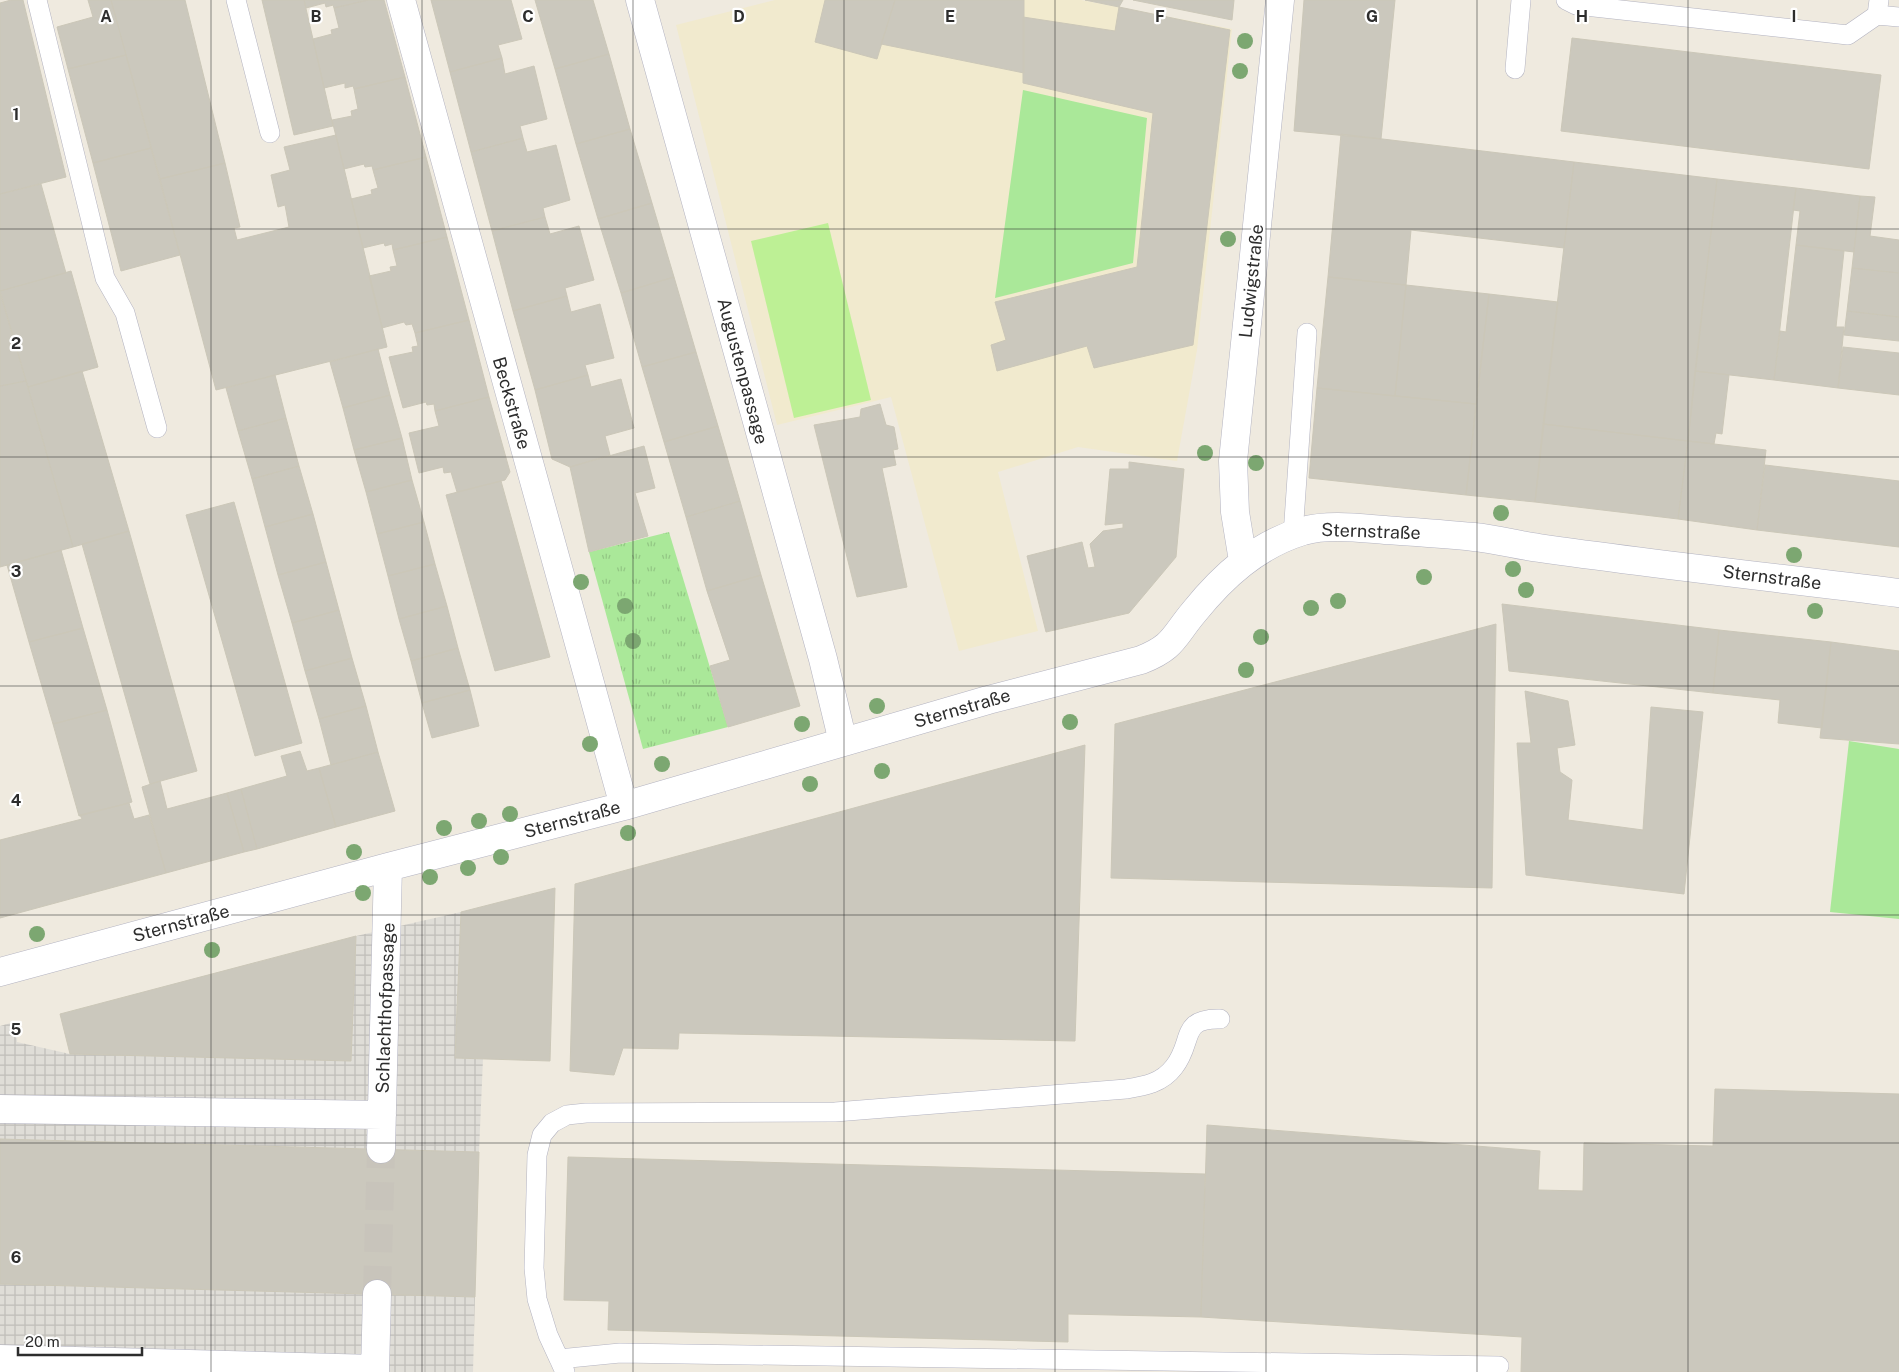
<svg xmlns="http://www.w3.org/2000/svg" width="1899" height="1372" font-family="'Public Sans',sans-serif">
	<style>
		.education { fill: #f1eace }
		.grass { fill: url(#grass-tufts) }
		.garden { fill: #aae899 }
		.pitch { fill: #bdf095 }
		.plaza { fill: url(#plaza-grid) }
		.building { fill: #cbc8bd; stroke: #cbc7b8 }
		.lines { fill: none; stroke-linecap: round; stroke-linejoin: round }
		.street-tunnel { stroke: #c8c4bb; stroke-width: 28; stroke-dasharray: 28 14; stroke-linecap: butt }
		.lane-casing { stroke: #b3b3c1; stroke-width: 20 }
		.street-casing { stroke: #b3b3c1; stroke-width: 29 }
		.lane { stroke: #fff; stroke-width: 19 }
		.street { stroke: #fff; stroke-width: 28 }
		.tree { fill: #7ca771 }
		.grid { fill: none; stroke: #2d2d2d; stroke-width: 1; stroke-opacity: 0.55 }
		.labels { text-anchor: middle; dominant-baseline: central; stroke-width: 4.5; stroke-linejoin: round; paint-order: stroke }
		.street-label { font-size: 18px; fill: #2d2d2d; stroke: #fff }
		.grid-label { font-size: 16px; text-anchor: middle; font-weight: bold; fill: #2d2d2d; stroke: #fff; stroke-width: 4.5; stroke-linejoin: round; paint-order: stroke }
	</style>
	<defs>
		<pattern id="grass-tufts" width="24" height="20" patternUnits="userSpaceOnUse" patternTransform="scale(1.25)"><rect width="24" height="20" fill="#aae899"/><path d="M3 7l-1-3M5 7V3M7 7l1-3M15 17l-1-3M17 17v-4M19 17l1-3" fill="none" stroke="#93c784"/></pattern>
		<pattern id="plaza-grid" width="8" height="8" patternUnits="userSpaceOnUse" patternTransform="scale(1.25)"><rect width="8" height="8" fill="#dfddd7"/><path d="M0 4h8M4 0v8" fill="none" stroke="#c0beb9"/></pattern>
	</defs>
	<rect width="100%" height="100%" fill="#efeadf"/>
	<path class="education" d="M 775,0 L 1081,0 L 1232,29 L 1197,350 L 1177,461 L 1078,447 L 998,472 L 1038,631 L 959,651 L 891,397 L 777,425 L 676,25 Z"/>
	<path class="grass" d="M 669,532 L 728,727 L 643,749 L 589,552 Z"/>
	<path class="garden" d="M 1023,90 L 1147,118 L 1133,263 L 995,298 Z
		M 1849,741 L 1899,749 L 1899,919 L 1830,912 Z"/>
	<path class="pitch" d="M 828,223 L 871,400 L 794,418 L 751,241 Z"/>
	<path class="plaza" d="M 461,912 L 455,1058 L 483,1059 L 479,1152 L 0,1139 L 0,1026 L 18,1021 L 17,1042 L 70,1054 L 351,1061 L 356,936 Z
		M 0,1284 L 475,1297 L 473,1372 L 0,1372 Z"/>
	<path class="building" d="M 11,0 L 23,0 L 66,177 L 0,194 L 0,3 Z
		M 88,0 L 111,0 L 126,55 L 68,69 L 57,27 L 93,17 Z
		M 111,0 L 185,0 L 225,163 L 160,179 Z
		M 262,0 L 304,0 L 333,126 L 294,135 Z
		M 304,0 L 368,0 L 334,8 L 333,5 L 326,7 L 325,3 L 306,8 Z
		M 368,0 L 384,0 L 405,77 L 354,89 L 353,86 L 345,88 L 345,83 L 324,88 L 313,39 L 332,34 L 331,30 L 339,28 L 334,8 Z
		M 431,0 L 511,0 L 522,39 L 498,45 L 502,58 L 450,72 Z
		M 535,0 L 593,0 L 609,54 L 555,69 Z
		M 825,0 L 895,0 L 877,59 L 815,42 Z
		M 895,0 L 1024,0 L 1024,73 L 881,44 Z
		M 1085,0 L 1123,0 L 1119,7 Z
		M 1133,0 L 1234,0 L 1232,20 Z
		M 1304,0 L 1395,0 L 1381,139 L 1294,131 Z
		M 1119,7 L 1230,30 L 1193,345 L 1094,368 L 1087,346 L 997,371 L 991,345 L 1006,340 L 995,302 L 1137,267 L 1153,113 L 1023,83 L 1023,17 L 1115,31 Z
		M 1572,38 L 1881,75 L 1869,169 L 1561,131 Z
		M 609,54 L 630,129 L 576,144 L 555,69 Z
		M 126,55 L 151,148 L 93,163 L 68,69 Z
		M 502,58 L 505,74 L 534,66 L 547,119 L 520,126 L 523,138 L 471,152 L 450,72 Z
		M 405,77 L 426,157 L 373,170 L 372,166 L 365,167 L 364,164 L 344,169 L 332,120 L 352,116 L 351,111 L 358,109 L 354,89 Z
		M 630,129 L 652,203 L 598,219 L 576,144 Z
		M 1341,134 L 1574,162 L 1564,248 L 1411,230 L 1406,285 L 1328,277 Z
		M 336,135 L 387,347 L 216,390 L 160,179 L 225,163 L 240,227 L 234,228 L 237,240 L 289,227 L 285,205 L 278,207 L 271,175 L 290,170 L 284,147 Z
		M 523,138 L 527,152 L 556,145 L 570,200 L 543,208 L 545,217 L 492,231 L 471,152 Z
		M 151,148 L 180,255 L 121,271 L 93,163 Z
		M 426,157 L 447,237 L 393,250 L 392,244 L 385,246 L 384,243 L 363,248 L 351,199 L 372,194 L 371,190 L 378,188 L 373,170 Z
		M 1574,162 L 1717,179 L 1688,441 L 1543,424 Z
		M 1717,179 L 1796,188 L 1774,380 L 1695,371 Z
		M 41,184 L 66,273 L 0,291 L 0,194 Z
		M 1796,188 L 1860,196 L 1854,252 L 1796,245 L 1800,211 L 1793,210 Z
		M 1860,196 L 1875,197 L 1870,236 L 1899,240 L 1899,273 L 1852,268 Z
		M 652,203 L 674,277 L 621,293 L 598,219 Z
		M 545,217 L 550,234 L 579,226 L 594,280 L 565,288 L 567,296 L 513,311 L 492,231 Z
		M 447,237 L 469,320 L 415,333 L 412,324 L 406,325 L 404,322 L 382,328 L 369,276 L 391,271 L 390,267 L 397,266 L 393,250 Z
		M 1796,245 L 1844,251 L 1836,327 L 1844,327 L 1838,388 L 1774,380 L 1780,331 L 1786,332 Z
		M 1852,268 L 1899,273 L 1899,317 L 1847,311 Z
		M 71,271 L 98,367 L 28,387 L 0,291 Z
		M 674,277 L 696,352 L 642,367 L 621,293 Z
		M 1328,277 L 1406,285 L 1395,396 L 1317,388 Z
		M 1406,285 L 1489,294 L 1476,404 L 1395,396 Z
		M 0,293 L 26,381 L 0,386 Z
		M 1489,294 L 1558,302 L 1535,502 L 1466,495 Z
		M 567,296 L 571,312 L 600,304 L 614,358 L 585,365 L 588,375 L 535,390 L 513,311 Z
		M 1847,311 L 1899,317 L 1899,341 L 1844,335 Z
		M 469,320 L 489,397 L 435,411 L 434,404 L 427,405 L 426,402 L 403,408 L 389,357 L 413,352 L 412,347 L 418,346 L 415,333 Z
		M 1843,347 L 1899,353 L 1899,395 L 1838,388 Z
		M 378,349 L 390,395 L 343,408 L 330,362 Z
		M 696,352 L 718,426 L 664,442 L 642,367 Z
		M 82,371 L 129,531 L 73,547 L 28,387 Z
		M 1695,371 L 1729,375 L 1722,434 L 1716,433 L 1714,444 L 1688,441 Z
		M 275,375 L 286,418 L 238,431 L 226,388 Z
		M 588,375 L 591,387 L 621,379 L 634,428 L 605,436 L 610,455 L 570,467 L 552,459 L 535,390 Z
		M 26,381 L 73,547 L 0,567 L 0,386 Z
		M 1317,388 L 1476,404 L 1466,495 L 1309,478 Z
		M 390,395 L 402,438 L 354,450 L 343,408 Z
		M 489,397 L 510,472 L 505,480 L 457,492 L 451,472 L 444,473 L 443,467 L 419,473 L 409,433 L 439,426 L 435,411 Z
		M 880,404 L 886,425 L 894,427 L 898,449 L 893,450 L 896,465 L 882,468 L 907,587 L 857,597 L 814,425 L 860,417 L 861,409 Z
		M 286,418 L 299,466 L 252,479 L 238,431 Z
		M 1543,424 L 1688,441 L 1678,519 L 1535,502 Z
		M 718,426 L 740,501 L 686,517 L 664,442 Z
		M 402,438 L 412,480 L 366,492 L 354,450 Z
		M 1688,441 L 1766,450 L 1757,530 L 1678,519 Z
		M 644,446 L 655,488 L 635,493 L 648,536 L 589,552 L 570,467 Z
		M 1129,462 L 1184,469 L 1176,557 L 1129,613 L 1046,632 L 1027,556 L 1082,542 L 1088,568 L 1095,567 L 1090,544 L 1103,531 L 1123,528 L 1123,523 L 1105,525 L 1110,469 L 1129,469 Z
		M 1765,465 L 1899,481 L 1899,547 L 1757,530 Z
		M 299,466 L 313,514 L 265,527 L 252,479 Z
		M 412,480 L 424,522 L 377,534 L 366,492 Z
		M 501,481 L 550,657 L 495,671 L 446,495 Z
		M 740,501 L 761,575 L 707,591 L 686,517 Z
		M 234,502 L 302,743 L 255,756 L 186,515 Z
		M 313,514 L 326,562 L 278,575 L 265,527 Z
		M 424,522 L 435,564 L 388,576 L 377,534 Z
		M 129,531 L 197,771 L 150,784 L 82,544 Z
		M 61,550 L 83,628 L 29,642 L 7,565 Z
		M 326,562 L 339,610 L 292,623 L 278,575 Z
		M 435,564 L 447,606 L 399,619 L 388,576 Z
		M 761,575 L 800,706 L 728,727 L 710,666 L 730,660 L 707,591 Z
		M 1502,604 L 1719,630 L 1713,693 L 1509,671 Z
		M 447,606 L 458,648 L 411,661 L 399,619 Z
		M 339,610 L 352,658 L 305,671 L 292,623 Z
		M 1496,624 L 1492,888 L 1111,878 L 1115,724 Z
		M 83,628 L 107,710 L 53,724 L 29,642 Z
		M 1719,630 L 1831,642 L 1822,728 L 1778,723 L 1780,700 L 1713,693 Z
		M 1831,642 L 1899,651 L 1899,744 L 1820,738 Z
		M 458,648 L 470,690 L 422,703 L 411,661 Z
		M 352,658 L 366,706 L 319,719 L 305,671 Z
		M 470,690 L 479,726 L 432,738 L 422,703 Z
		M 1525,691 L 1568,701 L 1575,745 L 1557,748 L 1560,772 L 1572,780 L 1568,820 L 1643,830 L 1651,707 L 1703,712 L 1684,894 L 1526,875 L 1517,743 L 1531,743 Z
		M 366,706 L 378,752 L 331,765 L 319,719 Z
		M 107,710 L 132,802 L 79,816 L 53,724 Z
		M 1085,745 L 1075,1041 L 679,1033 L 678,1049 L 623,1048 L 614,1075 L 570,1071 L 575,884 Z
		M 300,751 L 307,771 L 319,768 L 336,827 L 257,849 L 241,789 L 287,776 L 281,756 Z
		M 378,752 L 395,811 L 336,827 L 319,768 Z
		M 160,781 L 167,809 L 227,793 L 244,852 L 166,873 L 142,787 Z
		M 241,789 L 257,849 L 244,852 L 227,793 Z
		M 129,803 L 134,819 L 149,815 L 166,873 L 0,918 L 0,840 L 82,819 L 80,815 Z
		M 555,888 L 550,1061 L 455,1058 L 461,912 Z
		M 356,936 L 351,1061 L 70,1054 L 60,1014 Z
		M 1715,1089 L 1899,1094 L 1899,1372 L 1521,1372 L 1522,1337 L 1201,1317 L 1207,1125 L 1540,1151 L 1538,1190 L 1583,1191 L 1584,1143 L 1713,1146 Z
		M 0,1139 L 479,1152 L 475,1297 L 0,1284 Z
		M 568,1157 L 1205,1174 L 1201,1317 L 1068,1314 L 1068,1342 L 608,1330 L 609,1301 L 564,1300 Z"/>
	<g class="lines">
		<path class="street-tunnel" d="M 377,1294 L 381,1149"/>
		<g class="lane-casing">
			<path id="lane" d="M 37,0 L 105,278 L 125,313 L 157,428
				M 236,0 L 270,133
				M 1566,0 L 1576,5 L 1848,35 L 1877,15 L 1879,0
				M 1877,15 L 1899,17
				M 1515,69 L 1521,0
				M 1293,535 L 1307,333
				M 559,1359 L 620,1353 L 1499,1366
				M 565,1372 L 548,1335 L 537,1299 L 534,1268 L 537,1155 L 542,1135 L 552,1123 L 567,1115 L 586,1113 L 835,1112 L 1126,1089 C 1145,1086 1162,1083 1174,1067 C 1194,1042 1179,1018 1220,1019"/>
		</g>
		<g class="street-casing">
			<path id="street" d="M 401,0 L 624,806
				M 640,0 L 823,659 L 843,742
				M 1243,561 L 1235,512 L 1233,461 L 1280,0
				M 0,972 L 388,867 L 624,806 L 988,700 L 1141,660 C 1174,647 1173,637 1194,612 C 1223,576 1257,545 1303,531 C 1328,524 1359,528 1385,530 C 1414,532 1444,534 1474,537 C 1496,539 1517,545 1539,548 C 1658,565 1779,578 1899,593
				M 0,1109 L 382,1115
				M 381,1149 L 388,867
				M 0,1359 L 375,1369
				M 375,1372 L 377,1294"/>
		</g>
		<use href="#lane" class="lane"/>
		<use href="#street" class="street"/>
	</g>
	<g class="tree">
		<circle cx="1245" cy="41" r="8"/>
		<circle cx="1240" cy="71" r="8"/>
		<circle cx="1228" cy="239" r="8"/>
		<circle cx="1205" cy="453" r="8"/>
		<circle cx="1256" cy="463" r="8"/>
		<circle cx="1501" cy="513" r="8"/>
		<circle cx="1794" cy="555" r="8"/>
		<circle cx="1513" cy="569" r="8"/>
		<circle cx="1424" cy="577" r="8"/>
		<circle cx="581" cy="582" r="8"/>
		<circle cx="1526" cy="590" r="8"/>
		<circle cx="1338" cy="601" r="8"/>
		<circle cx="625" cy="606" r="8"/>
		<circle cx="1311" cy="608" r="8"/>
		<circle cx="1815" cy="611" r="8"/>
		<circle cx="1261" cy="637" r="8"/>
		<circle cx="633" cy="641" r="8"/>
		<circle cx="1246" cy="670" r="8"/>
		<circle cx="877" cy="706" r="8"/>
		<circle cx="1070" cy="722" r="8"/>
		<circle cx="802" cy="724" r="8"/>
		<circle cx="590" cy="744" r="8"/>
		<circle cx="662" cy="764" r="8"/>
		<circle cx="882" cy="771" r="8"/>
		<circle cx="810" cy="784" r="8"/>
		<circle cx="510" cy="814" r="8"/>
		<circle cx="479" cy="821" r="8"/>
		<circle cx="444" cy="828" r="8"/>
		<circle cx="628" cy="833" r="8"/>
		<circle cx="354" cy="852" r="8"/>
		<circle cx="501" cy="857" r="8"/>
		<circle cx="468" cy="868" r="8"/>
		<circle cx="430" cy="877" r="8"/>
		<circle cx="363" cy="893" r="8"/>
		<circle cx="37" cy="934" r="8"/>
		<circle cx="212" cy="950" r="8"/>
	</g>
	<path class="grid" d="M 211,0 L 211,1372M 422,0 L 422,1372M 633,0 L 633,1372M 844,0 L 844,1372M 1055,0 L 1055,1372M 1266,0 L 1266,1372M 1477,0 L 1477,1372M 1688,0 L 1688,1372M 0,229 L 1899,229M 0,457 L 1899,457M 0,686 L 1899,686M 0,915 L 1899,915M 0,1143 L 1899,1143"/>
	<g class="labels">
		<g class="street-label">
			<text transform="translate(1251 281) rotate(-84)">Ludwigstraße</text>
			<text transform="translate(743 371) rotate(75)">Augustenpassage</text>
			<text transform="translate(512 403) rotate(74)">Beckstraße</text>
			<text transform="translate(1371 531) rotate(2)">Sternstraße</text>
			<text transform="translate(1772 577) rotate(7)">Sternstraße</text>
			<text transform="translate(962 708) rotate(-16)">Sternstraße</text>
			<text transform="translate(572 819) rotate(-15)">Sternstraße</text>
			<text transform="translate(181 923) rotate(-15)">Sternstraße</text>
			<text transform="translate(385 1008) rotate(-88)">Schlachthofpassage</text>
		</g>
	</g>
	<g class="grid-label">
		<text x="106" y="22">A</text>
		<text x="316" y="22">B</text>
		<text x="528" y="22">C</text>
		<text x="739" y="22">D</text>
		<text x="950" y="22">E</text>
		<text x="1160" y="22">F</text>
		<text x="1372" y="22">G</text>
		<text x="1582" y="22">H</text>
		<text x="1794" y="22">I</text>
		<text x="16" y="120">1</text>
		<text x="16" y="349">2</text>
		<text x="16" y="577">3</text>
		<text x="16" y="806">4</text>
		<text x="16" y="1035">5</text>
		<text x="16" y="1263">6</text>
	</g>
	<path d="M18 1347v8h124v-8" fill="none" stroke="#2d2d2d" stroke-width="2.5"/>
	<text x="25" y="1347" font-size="15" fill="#2d2d2d" stroke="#ffffff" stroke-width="4" paint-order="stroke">20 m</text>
</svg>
